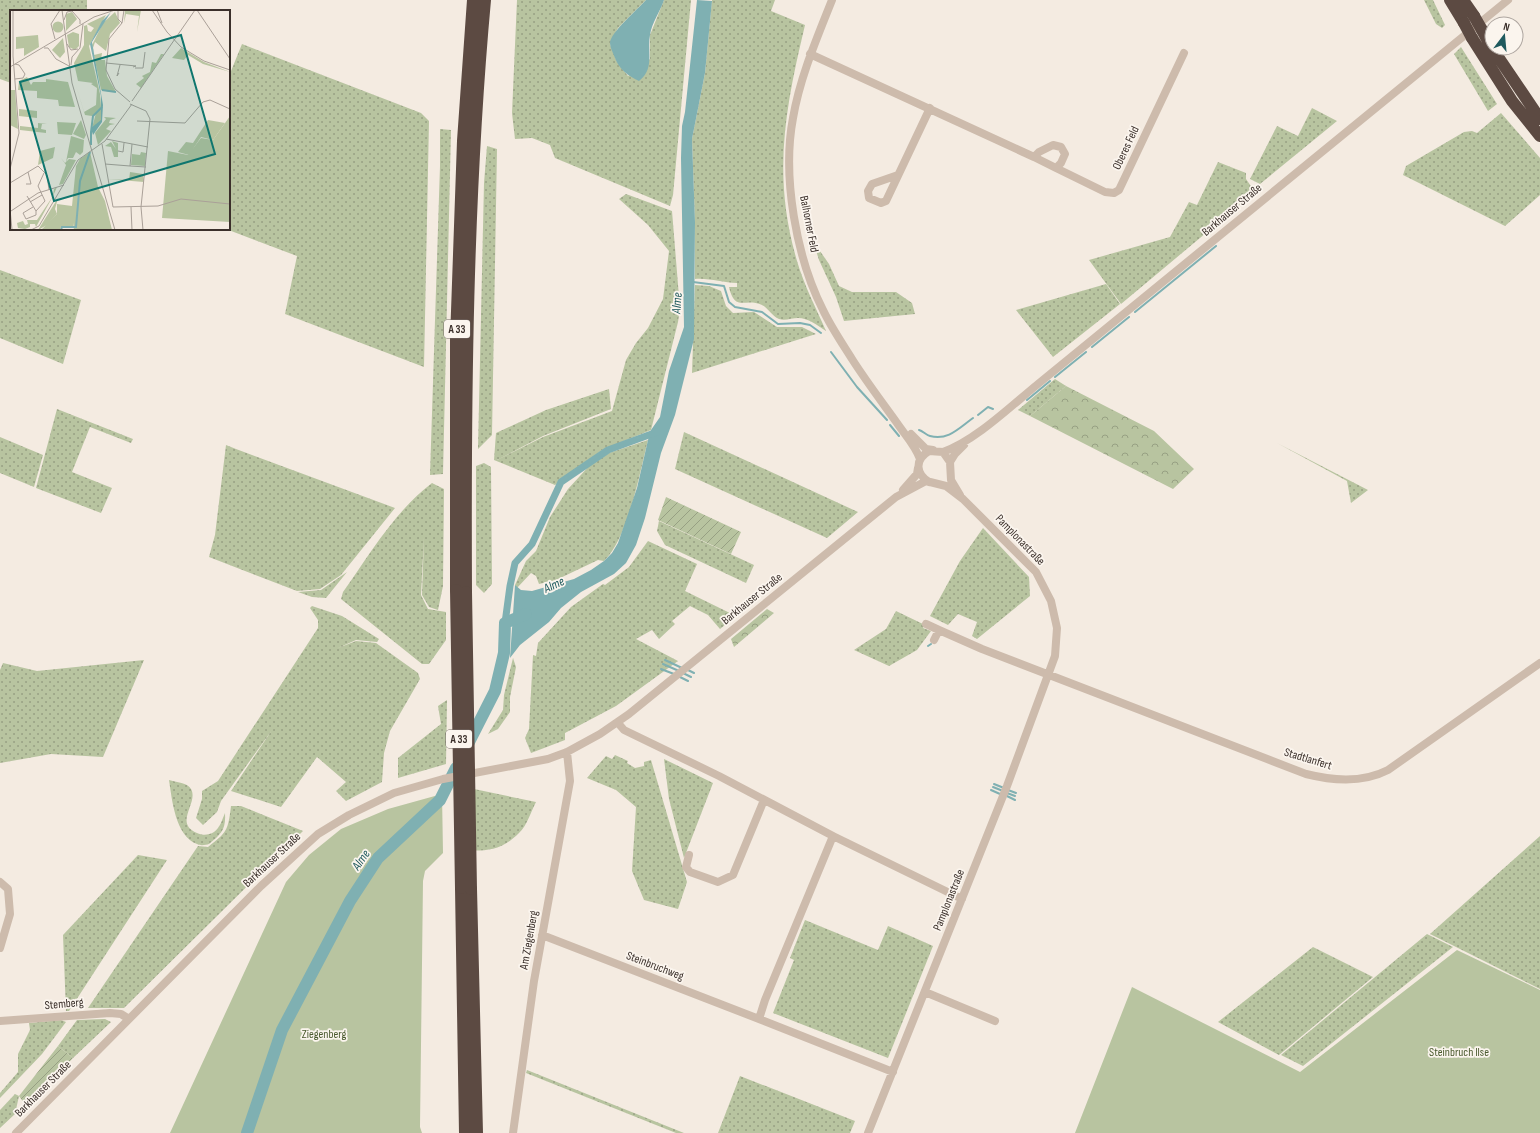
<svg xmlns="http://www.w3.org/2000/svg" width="1540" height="1133" font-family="'Sofia Sans Condensed',sans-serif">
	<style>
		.grass { fill: url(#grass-dots) }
		.forest { fill: url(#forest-crowns) }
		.park { fill: #b8c4a0 }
		.garden { fill: url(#garden-furrows) }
		.water { fill: #7fb0b2 }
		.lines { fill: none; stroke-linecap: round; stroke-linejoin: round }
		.stream { stroke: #7fb0b2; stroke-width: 2 }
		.canal { stroke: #7fb0b2; stroke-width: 7 }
		.river { stroke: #7fb0b2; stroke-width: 12 }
		.minor { stroke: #cdbbac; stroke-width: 8 }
		.highway { stroke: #5c4a42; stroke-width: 12 }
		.highway-bridge { stroke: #5c4a42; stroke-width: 12 }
		.labels { text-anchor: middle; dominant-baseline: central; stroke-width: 3.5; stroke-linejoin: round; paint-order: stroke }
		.shield { fill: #fbf5ee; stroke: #756b66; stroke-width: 1 }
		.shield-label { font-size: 11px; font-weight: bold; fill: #3b302b }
		.street-label { font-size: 12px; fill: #3b302b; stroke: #fbf5ee }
		.park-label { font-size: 12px; fill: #4a5a2e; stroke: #fbf5ee }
		.water-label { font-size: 13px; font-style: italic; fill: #1f5a5e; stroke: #fbf5ee }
		.inset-river { fill: none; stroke: #7fb0b2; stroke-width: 2 }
		.inset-road { fill: none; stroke: #aaa098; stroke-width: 1 }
		.view { fill: #0f766e; fill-opacity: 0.15; stroke: #0f766e; stroke-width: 2 }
		.inset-edge { fill: none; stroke: #3b302b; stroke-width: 2 }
	</style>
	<defs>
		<pattern id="grass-dots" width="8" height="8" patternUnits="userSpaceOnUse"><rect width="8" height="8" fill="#b8c4a0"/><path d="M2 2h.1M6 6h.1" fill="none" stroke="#97a083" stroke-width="1.8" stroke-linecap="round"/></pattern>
		<pattern id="forest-crowns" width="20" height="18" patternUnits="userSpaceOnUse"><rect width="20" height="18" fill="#b8c4a0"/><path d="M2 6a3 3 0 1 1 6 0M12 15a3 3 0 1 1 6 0" fill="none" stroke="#97a083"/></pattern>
		<pattern id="garden-furrows" width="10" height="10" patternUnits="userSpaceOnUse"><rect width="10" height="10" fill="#b8c4a0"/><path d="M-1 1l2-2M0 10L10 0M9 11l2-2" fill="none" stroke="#97a083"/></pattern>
	</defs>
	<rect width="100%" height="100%" fill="#f4ebe1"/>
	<path class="grass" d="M 0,0 L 87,0 L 87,11 L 11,11 L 11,83 L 0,79 Z
		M 517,0 L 646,0 L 618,28 L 610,44 L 617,62 L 628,76 L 650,59 L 650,35 L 664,0 L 691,0 L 673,195 L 670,206 L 555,158 L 550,145 L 532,138 L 515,139 L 512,113 Z
		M 712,0 L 775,0 L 771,11 L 805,25 C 785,109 772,176 797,261 C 804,285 816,308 826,331 C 817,325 808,318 798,318 C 792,318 785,321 779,319 C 772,316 768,308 762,305 C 745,297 735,313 729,287 L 737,287 L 737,283 C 723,283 710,278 695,279 L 695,222 L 692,139 L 705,73 Z
		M 1424,0 L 1433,0 L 1445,25 L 1442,28 L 1436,24 Z
		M 242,44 L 421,113 L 429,121 L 424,367 L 285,314 L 297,256 L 226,229 L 229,229 L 229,70 L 231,71 Z
		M 1461,47 L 1497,104 L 1488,111 L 1454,54 Z
		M 1312,108 L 1337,121 L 1260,184 L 1250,179 L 1277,126 L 1298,136 Z
		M 1501,113 L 1540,158 L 1540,195 L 1505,226 L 1403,175 L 1406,166 L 1464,132 L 1472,131 L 1477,133 Z
		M 440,129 L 451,130 L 443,474 L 430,475 L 440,166 Z
		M 487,146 L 497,149 L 492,435 L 478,449 L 484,183 Z
		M 1218,162 L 1246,173 L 1246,179 L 1255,192 L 1121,304 L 1089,260 L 1170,237 L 1189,202 L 1197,205 Z
		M 626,194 L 672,211 L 680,309 L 678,322 L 651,430 L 602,450 L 555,485 L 494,460 L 496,433 L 546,410 L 609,389 L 611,409 L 543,436 L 497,460 L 543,437 L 612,411 L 626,360 L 636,343 L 648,328 L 663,299 L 669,251 L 648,225 L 619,199 Z
		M 813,241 L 829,264 L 839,286 L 852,292 L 896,292 L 912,303 L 915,314 L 844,321 L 836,297 L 819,260 Z
		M 0,270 L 81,300 L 63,364 L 0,338 Z
		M 1106,284 L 1120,304 L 1053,357 L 1016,310 Z
		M 695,285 L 709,286 L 721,291 L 726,306 L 733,313 L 754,312 L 777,327 L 802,327 L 816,334 L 692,373 Z
		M 1055,379 L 1066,386 L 1030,416 L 1018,410 Z
		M 57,409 L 133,439 L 131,443 L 90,427 L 72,472 L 112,488 L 101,513 L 36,488 Z
		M 684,432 L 858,512 L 827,538 L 675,469 Z
		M 0,437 L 43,455 L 34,487 L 0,473 Z
		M 648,440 C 640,472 628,538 604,561 L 598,560 L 556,580 L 539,584 L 536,576 L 531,573 L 517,588 L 515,585 L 526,561 L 536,551 L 550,517 L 568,489 L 590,465 L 609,453 Z
		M 1277,443 L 1368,490 L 1351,503 L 1347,481 Z
		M 226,445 L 236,449 L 395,508 L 341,575 L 320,589 L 297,591 L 209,557 L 215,535 Z
		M 484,463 L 491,467 L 492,584 L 484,593 L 476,585 L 476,466 Z
		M 432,483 L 444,489 L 443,586 L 438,610 L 429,607 L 422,595 L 424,537 L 421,595 L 428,609 L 446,612 L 446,640 L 429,664 L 422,664 L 341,599 L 343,592 C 370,554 395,511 432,483 Z
		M 659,521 L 754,565 L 746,583 L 665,545 L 657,531 Z
		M 983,528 L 1029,577 L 1030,596 L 977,639 L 972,636 L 977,622 L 958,614 L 948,625 L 930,616 L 960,561 Z
		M 648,541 L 697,564 L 685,591 L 736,616 L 720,629 L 708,615 L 690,606 L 672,621 L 675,624 L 659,639 L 652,630 L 636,639 L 678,661 L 616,706 L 565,733 L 565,740 L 531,753 L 525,738 L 529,729 L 533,655 L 536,656 L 538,643 L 571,607 L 603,584 L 605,585 L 629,567 Z
		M 347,572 L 326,598 L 312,597 L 298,592 L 321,590 Z
		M 312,606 L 342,616 L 379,639 L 377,642 L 356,640 L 338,648 L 356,641 L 376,643 L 418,673 L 420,679 L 390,731 L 384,753 L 382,782 L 346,801 L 336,791 L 346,782 L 317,757 L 281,807 L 231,791 L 272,730 L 221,801 L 217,812 L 203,825 L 196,818 L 202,799 L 202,791 L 218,781 L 318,628 L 318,620 L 310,608 Z
		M 896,611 L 925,625 L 923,628 L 931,631 L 917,650 L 889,666 L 854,650 L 886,629 Z
		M 513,658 L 516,667 L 510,697 L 510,712 L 498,729 L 488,734 L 503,710 L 504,695 Z
		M 144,660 L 103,757 L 51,754 L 0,763 L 0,670 L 3,663 L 37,671 Z
		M 447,700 L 446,764 L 398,778 L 398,758 L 441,724 L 438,706 Z
		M 615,755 L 628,761 L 627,763 L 635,768 L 644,766 L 644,762 L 651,760 L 687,882 L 678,909 L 644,900 L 632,871 L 636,807 L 616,790 L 587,778 L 606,756 L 612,759 Z
		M 664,759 L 713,783 L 684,858 L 669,799 Z
		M 169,780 C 176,782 188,783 191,789 C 199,803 173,823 197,833 C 203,836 209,835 214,832 C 220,828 222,820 225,813 C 226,830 221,834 209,844 C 206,845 200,846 197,844 C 175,836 172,799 169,780 Z
		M 474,789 L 536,802 C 531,811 527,826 519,833 C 499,853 483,851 456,850 Z
		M 231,806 L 241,806 L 303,831 L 124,1008 L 88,1008 L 198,846 L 208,847 C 227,832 228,831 231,806 Z
		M 1540,836 L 1540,989 L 1430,934 Z
		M 138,855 L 167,860 L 69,1011 L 66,1011 L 63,935 Z
		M 805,920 L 878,950 L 888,926 L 933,946 L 888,1058 L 773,1013 L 794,960 L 790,958 Z
		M 1427,934 L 1453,947 L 1303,1066 L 1281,1055 Z
		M 1313,947 L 1373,977 L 1279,1055 L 1218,1022 Z
		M 105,1019 L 111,1022 L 73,1058 L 58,1046 L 77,1020 Z
		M 61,1020 L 66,1022 L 42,1054 L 0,1098 L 0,1093 L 18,1072 L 18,1054 L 30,1030 L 29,1023 Z
		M 527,1070 L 684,1133 L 676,1133 L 526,1073 Z
		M 740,1076 L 855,1121 L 850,1133 L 718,1133 Z
		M 15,1094 L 19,1096 L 15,1114 L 0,1128 L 0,1110 Z"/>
	<path class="forest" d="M 1066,386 L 1154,431 L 1194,469 L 1173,489 L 1030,416 Z
		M 767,609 L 774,613 L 734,647 L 731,639 Z"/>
	<path class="park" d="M 442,794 L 443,853 L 425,871 L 423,881 L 420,1127 L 422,1133 L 170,1133 L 286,882 L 309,855 L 341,829 L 388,809 Z
		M 1457,950 L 1540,990 L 1540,1133 L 1075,1133 L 1132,987 L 1300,1072 Z"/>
	<path class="garden" d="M 666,497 L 741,532 L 731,554 L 658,520 Z
		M 58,1046 L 73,1058 L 26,1106 L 19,1096 Z"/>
	<path class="water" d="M 646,0 L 664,0 C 660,12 652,22 650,35 C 647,51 655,69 639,81 C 628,76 619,69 615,58 C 613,53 610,47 610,43 C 610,33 638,9 646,0 Z
		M 697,0 L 712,1 L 705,73 L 692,139 L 695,222 L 694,339 L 675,415 L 661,453 L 645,518 L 636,545 L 626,563 L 614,574 L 581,592 L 561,608 L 549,622 L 520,645 L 510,658 L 515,585 L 521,590 L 532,591 L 574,579 L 591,570 L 604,561 L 612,553 L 618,543 L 637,488 L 648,440 L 651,430 L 660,417 L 669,371 L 684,327 L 681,158 L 682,126 L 685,112 Z"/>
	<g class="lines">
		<path class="stream" d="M 693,282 L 724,286 L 729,302 L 735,307 L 762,312 L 778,324 L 800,323 L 810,325 L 821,333
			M 1135,312 L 1216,246
			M 1092,347 L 1129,317
			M 831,352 L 857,387 L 887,420
			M 1055,377 L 1086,352
			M 1027,400 L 1050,381
			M 978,415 L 988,407 L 993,409
			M 890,425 L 899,436
			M 919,430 C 923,431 926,435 930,436 C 948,441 959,428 973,418
			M 928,646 L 931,644
			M 665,660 L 682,668
			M 663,664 L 679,671
			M 661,669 L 674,674
			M 688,670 L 694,673
			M 683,673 L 691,677
			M 678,676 L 688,681
			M 994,784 L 1004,788
			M 993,787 L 1003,791
			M 991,790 L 1000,794
			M 1008,790 L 1016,793
			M 1007,793 L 1015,796
			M 1005,795 L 1015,800"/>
		<path class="canal" d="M 505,623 L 510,586 L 515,563 L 532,544 L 561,482 L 608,450 L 657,432"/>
		<path class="river" d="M 467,746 L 495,691 L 504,653 L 505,623 L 526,614
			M 247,1133 L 282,1030 L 350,901 L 378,858 L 440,800 L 456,768"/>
		<path class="minor" d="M 832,0 C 817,38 800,77 793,118 C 782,176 796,257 823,310 C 831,327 842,343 852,359 C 866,381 882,402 897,423 C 905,435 915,445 920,459
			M 810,54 L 1034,157 L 1039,152 L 1053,145 L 1061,147 L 1065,154 L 1061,163 L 1056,168 L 1034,157
			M 1056,168 L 1105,192 L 1114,193 L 1119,190 L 1184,53
			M 898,175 L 872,184 L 868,191 L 869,198 L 881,203 L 886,201 L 930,108
			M 911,434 L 926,449 L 933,450
			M 943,452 C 975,441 1011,406 1038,384 L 1508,0
			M 950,462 L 955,454 L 964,445
			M 929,482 C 916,474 914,460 929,451 L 943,452 L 950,462 L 951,480 L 960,495
			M 903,490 L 917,474 L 918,468
			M 926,624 L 939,630
			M 934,640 L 939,630 L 982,649 L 1306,774 C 1334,781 1363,783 1388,770 L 1540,663
			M 618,723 L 624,730 L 719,776 L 833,836 L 962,899
			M 689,855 L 686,867 L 690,872 L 718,882 L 733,875 L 764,800
			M 0,882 L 8,889 L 10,914 L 0,948
			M 542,935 L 759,1019 L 765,1000 L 833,836
			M 925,992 L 995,1021
			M 759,1019 L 893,1072
			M 0,1021 L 110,1013 L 121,1014 L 129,1019
			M 16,1133 L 261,886 L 318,834 L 349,815 L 394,793 L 443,779 L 548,759 L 567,752 L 600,734 L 629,714 L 896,497 L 926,481 L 946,486 L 963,499 L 1036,572 L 1051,601 L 1057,628 L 1055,656 L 1007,786 L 868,1133
			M 513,1133 L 534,981 L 570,781 L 567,752"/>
		<path class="highway" d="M 1450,0 L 1464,23
			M 1463,0 L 1474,16
			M 1482,30 L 1492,48
			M 1472,38 L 1512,101 L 1540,136
			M 1492,48 L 1540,119
			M 456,590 L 456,340 L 463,141 L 473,0
			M 466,592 C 465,395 467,197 485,0
			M 461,888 L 465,1133
			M 471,889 L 477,1133"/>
		<path class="highway-bridge" d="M 1474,16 L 1482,30
			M 1464,23 L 1472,38
			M 456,590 L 461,888
			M 466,592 L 471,889"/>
	</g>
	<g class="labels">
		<g class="shield">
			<rect x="444" y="320" width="26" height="18" rx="3"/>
			<rect x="446" y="730" width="26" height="18" rx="3"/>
		</g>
		<g class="shield-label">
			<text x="457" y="329">A 33</text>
			<text x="459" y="739">A 33</text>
		</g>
		<g class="street-label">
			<text transform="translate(1126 148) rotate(-65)">Oberes Feld</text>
			<text transform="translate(1232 210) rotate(-40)">Barkhauser Straße</text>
			<text transform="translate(809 224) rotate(79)">Balhorner Feld</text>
			<text transform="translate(1020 540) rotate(46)">Pamplonastraße</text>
			<text transform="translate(752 599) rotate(-39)">Barkhauser Straße</text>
			<text transform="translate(1308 759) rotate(17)">Stadtlanfert</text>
			<text transform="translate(272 860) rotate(-43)">Barkhauser Straße</text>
			<text transform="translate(949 900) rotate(-68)">Pamplonastraße</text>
			<text transform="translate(529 940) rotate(-80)">Am Ziegenberg</text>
			<text transform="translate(655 966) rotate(21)">Steinbruchweg</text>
			<text transform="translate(64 1004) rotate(-5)">Stemberg</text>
			<text transform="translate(43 1089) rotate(-45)">Barkhauser Straße</text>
		</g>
		<g class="park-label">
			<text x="324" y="1034">Ziegenberg</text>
			<text x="1459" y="1052">Steinbruch Ilse</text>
		</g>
		<g class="water-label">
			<text transform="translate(677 303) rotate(-86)">Alme</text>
			<text transform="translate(554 585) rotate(-25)">Alme</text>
			<text transform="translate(361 860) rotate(-55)">Alme</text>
		</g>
	</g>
	<g transform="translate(10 10)">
		<rect width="220" height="220" fill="#f4ebe1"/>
		<path d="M 115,0 L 131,0 L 127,22 L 129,6 L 116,4 L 114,13 ZM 105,2 L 110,13 L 100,24 L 96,41 L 85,32 L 83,38 L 84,45 L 92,43 L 91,50 L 95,50 L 97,66 L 106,82 L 101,82 L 91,80 L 82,35 L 93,13 ZM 96,5 L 79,36 L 90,84 L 91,97 L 82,106 L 75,105 L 65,72 L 74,102 L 86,95 L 87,78 L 81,74 L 83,73 L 68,71 L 64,53 L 74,35 L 74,16 L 77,15 L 78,21 L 81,22 L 84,18 L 77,14 ZM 28,25 L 29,37 L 14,46 L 14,38 L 6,39 L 6,27 ZM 171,38 L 194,52 L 220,62 L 193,54 L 178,45 L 174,50 L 162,48 ZM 151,44 L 154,44 L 131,78 L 126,74 L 134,68 L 132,66 L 140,62 L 142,52 L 146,53 ZM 17,67 L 21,75 L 23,72 L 36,72 L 36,69 L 58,72 L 65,97 L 49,96 L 48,90 L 27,88 L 27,81 L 8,80 L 9,71 ZM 0,80 L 5,80 L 8,119 L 0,115 ZM 91,98 L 91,111 L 82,118 L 86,103 ZM 9,99 L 27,101 L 27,108 L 9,106 ZM 94,107 L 106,108 L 100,110 L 99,113 L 105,114 L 100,115 L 96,119 L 101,121 L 88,135 L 85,123 L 96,109 ZM 71,110 L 76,125 L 74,129 L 63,124 ZM 198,110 L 215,113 L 203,130 L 191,127 L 183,139 L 185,143 L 179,145 L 168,142 L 176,132 L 183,133 ZM 47,112 L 66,113 L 62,125 L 48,124 ZM 28,113 L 37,114 L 32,114 L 31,119 L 36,120 L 36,123 L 10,120 L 10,116 L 28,118 ZM 61,126 L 74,130 L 73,142 L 70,145 L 66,142 L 63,148 L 58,148 L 56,152 ZM 102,131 L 108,133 L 108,147 L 104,147 L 101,137 L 95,136 L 101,132 L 106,139 ZM 45,137 L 43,148 L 28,155 L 30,141 ZM 131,142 L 136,143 L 135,156 L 121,155 L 122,144 L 130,145 ZM 51,148 L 55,153 L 59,149 L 66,150 L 53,174 L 49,175 L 56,155 ZM 120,162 L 133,164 L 134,172 L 97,169 L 119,170 ZM 47,177 L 43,186 L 26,217 L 25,214 L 20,214 L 20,217 L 15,219 L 8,218 L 7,213 L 13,211 L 15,215 L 18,214 L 17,210 L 27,210 L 43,186 L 44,179 Z" fill="#b8c4a0"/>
		<path d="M 62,2 L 67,9 L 56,21 L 56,4 ZM42.5 17a5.5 5.5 0 1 1 11 0a5.5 5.5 0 1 1-11 0ZM 63,22 L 69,24 L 69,36 L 65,40 L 59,37 L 57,25 ZM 53,28 L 55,42 L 50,48 L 42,40 ZM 48,188 L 45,199 L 47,204 L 37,215 L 28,220 Z" fill="#b8c4a0"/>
		<path d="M 220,106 L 220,212 L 152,208 L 158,141 L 178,145 L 191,128 L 203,130 ZM 80,142 L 88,177 L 95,191 L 102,220 L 64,220 L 63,213 L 63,217 L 51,217 L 50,220 L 32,219 L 47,204 L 47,194 L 62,196 L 66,156 L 70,149 Z" fill="#b8c4a0"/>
		<path d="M 101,2 L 82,32 L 93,95 L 92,112 L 83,125 L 81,118 L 91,110 L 91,86 L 80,34 L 92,11 Z" fill="#7fb0b2"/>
		<path class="inset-river" d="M 92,80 L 106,82M 81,122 L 83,106 L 92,97M 81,135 L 81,122 L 85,119M 51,220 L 52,217 L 66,217 L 70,171 L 80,142"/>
		<path class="inset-road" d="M 52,0 L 62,73 L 105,220M 108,0 L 108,9 L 112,13M 114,0 L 112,13 L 99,29 L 96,60 L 105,79 L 120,92M 142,0 L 157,22 L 171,37 L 194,51 L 220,60M 147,0 L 152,13M 187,0 L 220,49M 54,10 L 57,2 L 62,1 L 70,10 L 70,14M 45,29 L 41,14 L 50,0M 57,34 L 61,40 L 68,39M 34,38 L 38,38 L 46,49 L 59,56M 96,53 L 126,56 L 123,57M 61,55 L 62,47 L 70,38 L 73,14M 0,57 L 84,7 L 105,0M 125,58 L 133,58 L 135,42M 109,63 L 107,66 L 110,55M 5,69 L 13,68 L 15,64 L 9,55 L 5,54M 122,91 L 185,0M 120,94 L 136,101 L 140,109 L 131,197 L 133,220M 127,111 L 175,113 L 193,92 L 200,90 L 220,99M 96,129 L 138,137M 92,134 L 103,197 L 148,196 L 171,189 L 220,194M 108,141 L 113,142 L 114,133M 95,154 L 120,156 L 122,134M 120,156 L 136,157M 0,159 L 9,123 L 3,46 L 3,0M 0,173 L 28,156 L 37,165 L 39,180M 16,174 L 21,174 L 18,162M 17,186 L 26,201 L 35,191 L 28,176 L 34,163M 20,192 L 32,185M 23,197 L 13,203 L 16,209 L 26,205 L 26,201M 121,197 L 122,220M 0,199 L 2,220M 1,201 L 28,183 L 54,175M 21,220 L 29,216 L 68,150 L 95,131 L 122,94"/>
		<path class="view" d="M 171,25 L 205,144 L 44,191 L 10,72 Z"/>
		<rect width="220" height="220" class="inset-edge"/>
	</g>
	<g transform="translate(1504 36) rotate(16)"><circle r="19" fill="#fbf5ee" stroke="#aea6a0"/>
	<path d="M0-3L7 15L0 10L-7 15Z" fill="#1f5a5e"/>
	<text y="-6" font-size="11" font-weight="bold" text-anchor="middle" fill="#3b302b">N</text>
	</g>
</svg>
